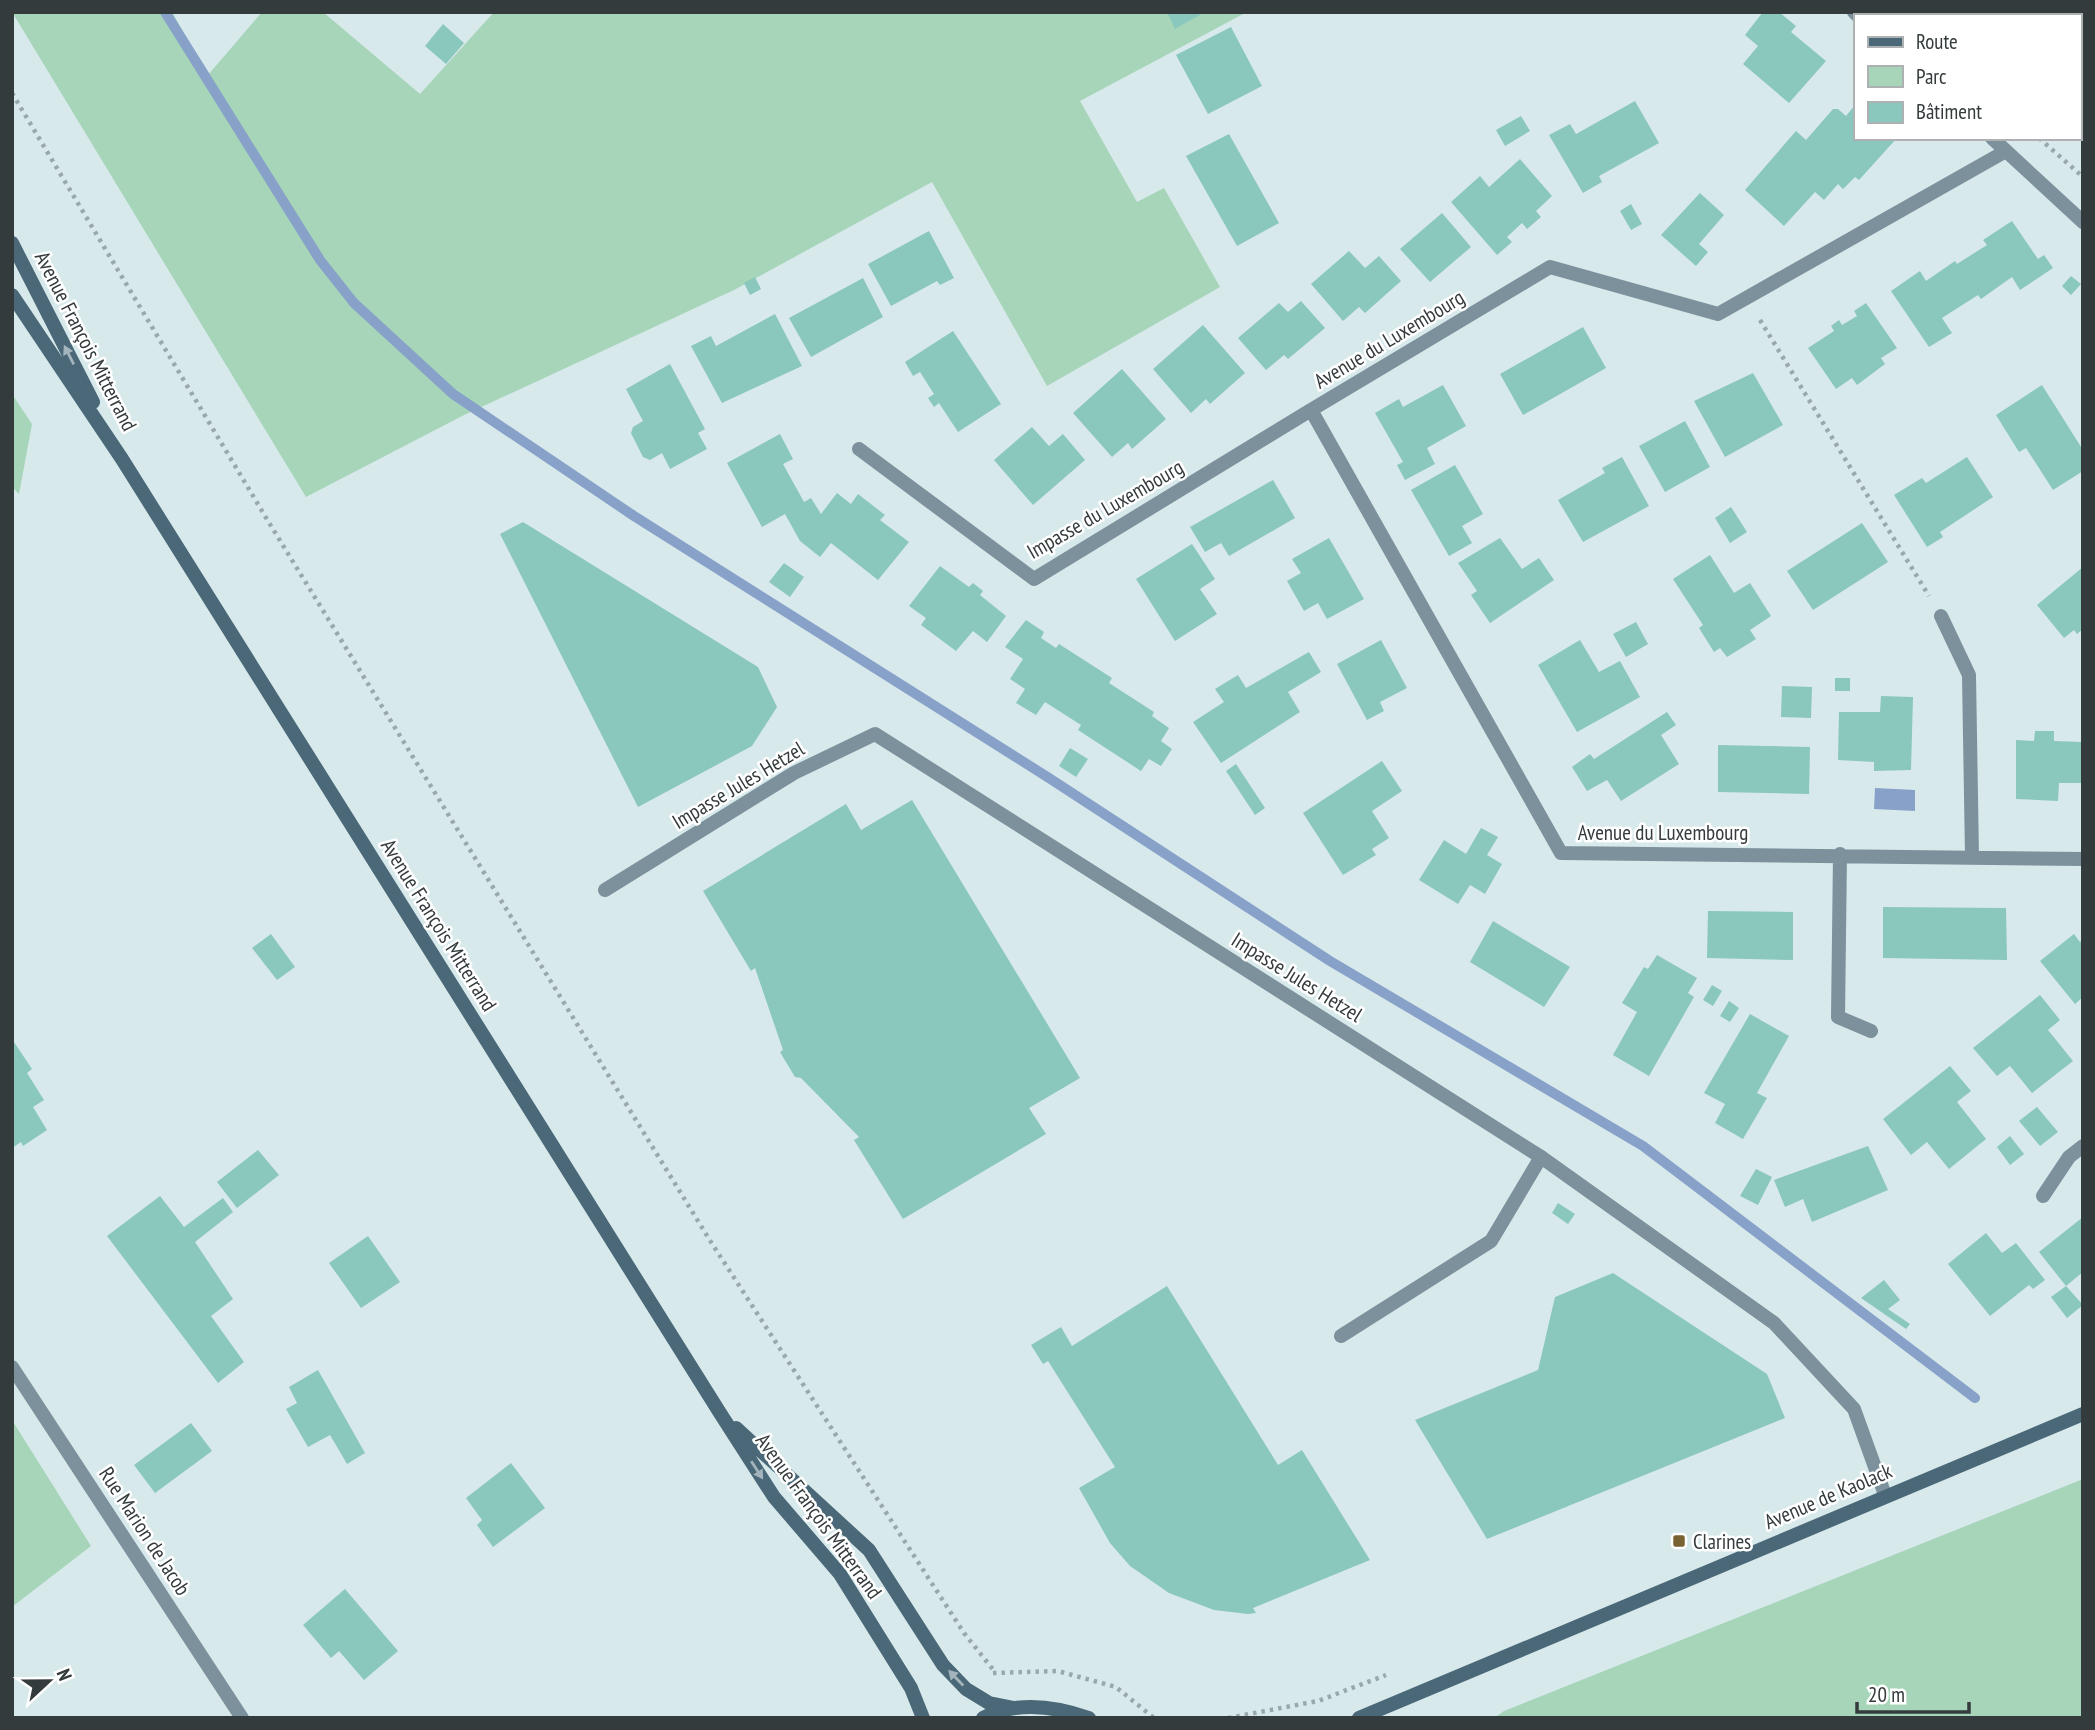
<svg xmlns="http://www.w3.org/2000/svg" width="2095" height="1730" font-family="'PT Sans Narrow',sans-serif">
	<style>
		.green { fill: #a7d5b9 }
		.water { fill: #87a1c8 }
		.lines { fill: none; stroke-linecap: round; stroke-linejoin: round }
		.stream { stroke: #87a1c8; stroke-width: 10 }
		.building { fill: #8ac7bd }
		.path { stroke: #9ba8ab; stroke-width: 4.5; stroke-dasharray: 3.5 5; stroke-linecap: butt }
		.lane { stroke: #7c919c; stroke-width: 14 }
		.street { stroke: #7c919c; stroke-width: 14 }
		.secondary { stroke: #4a6878; stroke-width: 14 }
		.oneway { fill: #a4b4bc }
		.poi-dot { fill: #796232; stroke: #fff; stroke-width: 2.5 }
		.labels { text-anchor: middle; dominant-baseline: central; stroke-width: 5; stroke-linejoin: round; paint-order: stroke }
		.street-label { font-size: 21px; fill: #343b3c; stroke: #fff }
		.poi-label { font-size: 21px; fill: #343b3c; stroke: #fff; text-anchor: start }
	</style>
	<rect width="100%" height="100%" fill="#d8e9ec"/>
	<path class="green" d="M 12,12 L 172,12 L 208,75 L 262,12 L 323,12 L 420,94 L 494,12 L 1247,12 L 1080,101 L 1137,202 L 1164,188 L 1220,287 L 1047,386 L 932,182 L 734,290 L 464,415 L 306,497 Z
		M 12,394 L 32,424 L 19,494 L 12,487 Z
		M 12,1420 L 91,1546 L 12,1607 Z
		M 2083,1479 L 2083,1718 L 1494,1718 L 1504,1711 Z"/>
	<path class="water" d="M 1875,788 L 1915,790 L 1915,811 L 1874,809 Z"/>
	<g class="lines">
		<path class="stream" d="M 165,12 L 320,260 L 354,303 L 453,394 L 634,516 L 1049,778 L 1330,961 L 1643,1146 L 1975,1398"/>
	</g>
	<path class="building" d="M 1167,12 L 1205,12 L 1175,29 Z
		M 1763,12 L 1779,12 L 1796,26 L 1791,32 L 1826,61 L 1789,103 L 1743,64 L 1758,46 L 1745,35 Z
		M 443,24 L 464,43 L 446,64 L 425,46 Z
		M 1231,27 L 1262,86 L 1208,114 L 1176,55 Z
		M 2083,77 L 2083,128 L 2079,124 L 2079,80 Z
		M 1635,101 L 1659,143 L 1599,176 L 1602,182 L 1583,193 L 1549,135 L 1570,124 L 1576,134 Z
		M 1855,105 L 1855,138 L 1897,138 L 1859,180 L 1855,177 L 1843,189 L 1838,184 L 1824,200 L 1815,192 L 1784,226 L 1745,190 L 1796,131 L 1806,140 L 1833,109 L 1838,109 L 1846,116 Z
		M 1521,116 L 1530,131 L 1505,146 L 1496,130 Z
		M 1229,134 L 1279,223 L 1237,246 L 1186,156 Z
		M 1520,159 L 1552,196 L 1536,211 L 1541,217 L 1527,229 L 1522,223 L 1507,237 L 1512,242 L 1497,255 L 1451,202 L 1480,176 L 1489,187 Z
		M 1700,193 L 1724,215 L 1699,244 L 1708,252 L 1696,266 L 1661,235 Z
		M 1631,204 L 1642,224 L 1631,230 L 1620,211 Z
		M 1442,213 L 1471,247 L 1430,282 L 1400,249 Z
		M 2012,221 L 2038,259 L 2044,255 L 2053,268 L 2020,290 L 2012,277 L 1981,299 L 1978,295 L 1942,318 L 1952,333 L 1929,347 L 1891,291 L 1920,271 L 1926,281 L 1955,261 L 1957,264 L 1987,245 L 1983,240 Z
		M 929,231 L 954,278 L 940,285 L 937,281 L 891,306 L 868,264 Z
		M 1349,251 L 1365,268 L 1379,256 L 1401,281 L 1365,313 L 1359,307 L 1343,321 L 1311,284 Z
		M 2071,276 L 2081,284 L 2071,295 L 2062,286 Z
		M 755,277 L 761,289 L 750,295 L 744,283 Z
		M 863,278 L 883,317 L 811,357 L 789,318 Z
		M 1301,301 L 1325,328 L 1288,359 L 1284,355 L 1266,370 L 1238,338 L 1279,303 L 1288,312 Z
		M 1866,303 L 1897,348 L 1881,358 L 1885,364 L 1857,385 L 1852,378 L 1836,389 L 1808,348 L 1834,331 L 1831,326 L 1839,320 L 1842,325 L 1857,316 L 1854,311 Z
		M 775,314 L 802,366 L 722,403 L 691,346 L 711,336 L 716,346 Z
		M 1203,325 L 1245,373 L 1210,404 L 1206,399 L 1191,413 L 1153,369 Z
		M 1583,327 L 1606,368 L 1523,415 L 1500,374 Z
		M 953,331 L 1001,404 L 958,432 L 939,403 L 934,407 L 928,398 L 934,394 L 920,372 L 913,376 L 905,362 Z
		M 670,364 L 705,429 L 698,433 L 707,449 L 670,469 L 662,453 L 650,460 L 643,457 L 631,433 L 633,427 L 643,421 L 626,389 Z
		M 1122,369 L 1166,419 L 1132,449 L 1128,443 L 1112,457 L 1073,413 Z
		M 1753,373 L 1783,425 L 1725,457 L 1694,401 Z
		M 1443,385 L 1466,426 L 1427,448 L 1435,464 L 1405,480 L 1397,465 L 1403,462 L 1375,413 L 1399,399 L 1403,407 Z
		M 2042,385 L 2083,450 L 2083,471 L 2053,490 L 2026,448 L 2019,452 L 1996,415 Z
		M 1685,421 L 1710,467 L 1665,492 L 1639,446 Z
		M 1032,427 L 1049,446 L 1063,434 L 1085,460 L 1033,505 L 994,460 Z
		M 780,434 L 793,459 L 783,464 L 804,502 L 811,498 L 821,514 L 837,493 L 851,504 L 858,494 L 885,515 L 880,520 L 909,542 L 878,580 L 831,543 L 820,557 L 800,541 L 785,514 L 762,527 L 727,463 Z
		M 1622,457 L 1649,506 L 1583,542 L 1558,500 L 1605,473 L 1602,468 Z
		M 1967,457 L 1993,497 L 1940,532 L 1943,537 L 1927,547 L 1894,495 L 1922,478 L 1926,483 Z
		M 1455,465 L 1483,514 L 1462,526 L 1472,543 L 1449,556 L 1411,490 Z
		M 1273,480 L 1295,518 L 1229,556 L 1221,543 L 1205,552 L 1190,527 Z
		M 1731,507 L 1747,532 L 1730,543 L 1715,518 Z
		M 523,522 L 758,667 L 777,707 L 752,746 L 638,807 L 500,534 Z
		M 1862,523 L 1888,562 L 1813,610 L 1787,571 Z
		M 1329,538 L 1364,599 L 1327,619 L 1318,603 L 1304,611 L 1287,581 L 1301,573 L 1292,559 Z
		M 1500,538 L 1522,569 L 1539,558 L 1554,580 L 1490,623 L 1471,595 L 1477,591 L 1458,563 Z
		M 1192,544 L 1215,579 L 1200,589 L 1217,614 L 1175,641 L 1136,579 Z
		M 1710,555 L 1734,593 L 1750,583 L 1771,616 L 1750,630 L 1756,639 L 1727,657 L 1720,648 L 1714,652 L 1699,628 L 1703,625 L 1673,579 Z
		M 784,563 L 804,577 L 790,597 L 769,582 Z
		M 940,566 L 969,587 L 973,583 L 983,591 L 980,595 L 1006,616 L 987,642 L 973,631 L 956,651 L 921,625 L 926,618 L 909,606 Z
		M 2083,567 L 2083,629 L 2077,634 L 2074,630 L 2064,638 L 2037,605 Z
		M 1026,620 L 1044,632 L 1041,638 L 1056,648 L 1059,644 L 1112,678 L 1109,683 L 1154,712 L 1152,716 L 1169,728 L 1161,741 L 1172,749 L 1161,766 L 1149,759 L 1141,771 L 1078,730 L 1081,725 L 1045,702 L 1036,715 L 1016,703 L 1025,689 L 1010,679 L 1023,659 L 1005,647 Z
		M 1636,622 L 1648,644 L 1626,657 L 1613,634 Z
		M 1381,640 L 1407,688 L 1380,702 L 1384,711 L 1367,720 L 1337,664 Z
		M 1580,640 L 1599,672 L 1620,661 L 1640,697 L 1577,732 L 1538,665 Z
		M 1309,652 L 1321,672 L 1288,692 L 1300,712 L 1221,763 L 1193,722 L 1224,702 L 1215,689 L 1238,675 L 1246,688 Z
		M 1835,678 L 1850,678 L 1850,691 L 1835,691 Z
		M 1782,686 L 1812,687 L 1811,718 L 1781,717 Z
		M 1881,696 L 1913,697 L 1911,770 L 1874,771 L 1874,762 L 1838,760 L 1839,712 L 1880,712 Z
		M 1667,712 L 1676,725 L 1661,735 L 1679,764 L 1621,801 L 1607,780 L 1587,791 L 1572,767 L 1590,754 L 1594,759 Z
		M 2035,731 L 2054,731 L 2054,741 L 2083,742 L 2083,783 L 2059,783 L 2058,801 L 2016,799 L 2016,740 L 2034,741 Z
		M 1718,745 L 1810,747 L 1809,794 L 1718,792 Z
		M 1070,748 L 1088,759 L 1076,777 L 1059,766 Z
		M 1382,761 L 1402,791 L 1372,811 L 1389,838 L 1372,849 L 1376,855 L 1343,875 L 1303,813 Z
		M 1236,764 L 1265,808 L 1255,815 L 1226,771 Z
		M 912,800 L 1080,1078 L 1029,1108 L 1046,1134 L 903,1219 L 854,1140 L 859,1137 L 801,1078 L 795,1077 L 780,1052 L 783,1050 L 755,968 L 751,971 L 703,891 L 846,804 L 861,830 Z
		M 1481,828 L 1498,837 L 1487,855 L 1502,864 L 1485,894 L 1470,885 L 1458,904 L 1419,880 L 1444,840 L 1466,854 Z
		M 1883,907 L 2006,908 L 2007,960 L 1883,958 Z
		M 1708,911 L 1793,912 L 1793,960 L 1707,958 Z
		M 1493,921 L 1570,967 L 1544,1007 L 1470,962 Z
		M 271,934 L 295,967 L 277,980 L 252,948 Z
		M 2074,934 L 2080,942 L 2083,940 L 2083,997 L 2075,1004 L 2040,961 Z
		M 1657,955 L 1697,978 L 1688,993 L 1694,997 L 1649,1076 L 1613,1055 L 1637,1012 L 1622,1003 L 1644,967 L 1648,969 Z
		M 1712,985 L 1722,991 L 1713,1006 L 1703,1000 Z
		M 2040,995 L 2060,1020 L 2048,1030 L 2073,1061 L 2032,1093 L 2010,1066 L 1997,1076 L 1973,1048 Z
		M 1729,1001 L 1739,1008 L 1730,1022 L 1720,1016 Z
		M 1750,1014 L 1789,1036 L 1757,1093 L 1767,1098 L 1743,1139 L 1715,1123 L 1725,1104 L 1704,1093 Z
		M 12,1039 L 32,1069 L 27,1073 L 44,1100 L 33,1107 L 47,1130 L 23,1146 L 21,1142 L 12,1148 Z
		M 1950,1066 L 1971,1091 L 1957,1102 L 1986,1139 L 1949,1169 L 1927,1142 L 1911,1155 L 1883,1119 Z
		M 2037,1107 L 2058,1132 L 2040,1146 L 2019,1121 Z
		M 2010,1136 L 2024,1154 L 2010,1165 L 1997,1147 Z
		M 1868,1146 L 1888,1190 L 1812,1222 L 1803,1199 L 1785,1207 L 1774,1180 Z
		M 258,1150 L 279,1175 L 237,1208 L 217,1182 Z
		M 1756,1169 L 1772,1177 L 1758,1205 L 1740,1196 Z
		M 160,1196 L 184,1227 L 223,1198 L 233,1212 L 195,1242 L 233,1299 L 211,1316 L 244,1362 L 218,1383 L 107,1236 Z
		M 1558,1203 L 1575,1214 L 1568,1224 L 1552,1213 Z
		M 2083,1217 L 2083,1272 L 2066,1286 L 2039,1252 Z
		M 1986,1233 L 2002,1253 L 2016,1243 L 2045,1280 L 2033,1289 L 2029,1285 L 1990,1316 L 1948,1264 Z
		M 368,1236 L 400,1282 L 361,1308 L 329,1263 Z
		M 1613,1273 L 1767,1374 L 1785,1418 L 1487,1539 L 1415,1420 L 1538,1370 L 1555,1297 Z
		M 1884,1280 L 1900,1300 L 1888,1309 L 1910,1324 L 1906,1329 L 1861,1298 Z
		M 1167,1286 L 1278,1465 L 1302,1450 L 1370,1560 L 1253,1608 L 1256,1613 L 1248,1614 L 1214,1610 L 1169,1593 L 1130,1566 L 1110,1543 L 1079,1488 L 1115,1467 L 1048,1361 L 1043,1364 L 1031,1345 L 1061,1327 L 1072,1346 Z
		M 2066,1286 L 2083,1305 L 2067,1318 L 2051,1297 Z
		M 318,1370 L 365,1453 L 347,1464 L 330,1435 L 308,1447 L 286,1409 L 297,1403 L 289,1387 Z
		M 191,1423 L 212,1451 L 155,1493 L 134,1465 Z
		M 511,1463 L 545,1508 L 493,1547 L 477,1525 L 482,1520 L 466,1498 Z
		M 345,1589 L 398,1651 L 364,1680 L 339,1651 L 331,1658 L 303,1625 Z"/>
	<g class="lines">
		<path class="path" d="M 1898,12 L 1902,16
			M 12,93 L 268,521 L 709,1239 L 964,1633 L 995,1672
			M 2039,138 L 2083,177
			M 1760,320 L 1929,596
			M 993,1673 L 1058,1671 L 1116,1687 L 1154,1718
			M 1228,1718 L 1318,1701 L 1386,1675"/>
		<path class="lane" d="M 1341,1336 L 1491,1241 L 1541,1157"/>
		<path class="street" d="M 1854,12 L 1858,16
			M 1992,138 L 2083,222
			M 2006,151 L 1718,314 L 1550,267 L 1311,410 L 1561,853 L 2083,859
			M 859,449 L 1034,579 L 1311,410
			M 1941,616 L 1969,675 L 1972,856
			M 1840,854 L 1838,1017 L 1871,1031
			M 605,890 L 794,773 L 875,734 L 1541,1157 L 1774,1323 L 1854,1409 L 1885,1495
			M 2043,1196 L 2069,1157 L 2083,1146
			M 12,1367 L 242,1718"/>
		<path class="secondary" d="M 12,243 L 93,402
			M 12,295 L 122,459 L 720,1413 L 774,1497 L 840,1574 L 911,1688 L 923,1718
			M 736,1428 L 869,1550 L 943,1665 L 966,1689 L 989,1703 L 1014,1708
			M 983,1718 C 1016,1701 1055,1706 1089,1718
			M 1359,1718 L 2083,1414"/>
	</g>
	<defs><path id="oneway-solid" d="M-6-.8H1V-3.2L6.5 0L1 3.2V.8H-6Z" transform="scale(1.75)"/></defs>
	<g class="oneway">
		<use href="#oneway-solid" transform="translate(69 355) rotate(-117)"/>
		<use href="#oneway-solid" transform="translate(757 1470) rotate(57)"/>
		<use href="#oneway-solid" transform="translate(956 1678) rotate(-134)"/>
	</g>
	<rect class="poi-dot" x="1672" y="1534" width="14" height="14" rx="3.5"/>
	<g class="labels">
		<g class="street-label">
			<text transform="translate(1389 339) rotate(-31)">Avenue du Luxembourg</text>
			<text transform="translate(86 341) rotate(63)">Avenue François Mitterrand</text>
			<text transform="translate(1105 509) rotate(-30)">Impasse du Luxembourg</text>
			<text transform="translate(738 785) rotate(-31)">Impasse Jules Hetzel</text>
			<text x="1663" y="832">Avenue du Luxembourg</text>
			<text transform="translate(439 925) rotate(58)">Avenue François Mitterrand</text>
			<text transform="translate(1297 977) rotate(32)">Impasse Jules Hetzel</text>
			<text transform="translate(1828 1496) rotate(-23)">Avenue de Kaolack</text>
			<text transform="translate(819 1516) rotate(54)">Avenue François Mitterrand</text>
			<text transform="translate(145 1531) rotate(57)">Rue Marion de Jacob</text>
		</g>
		<g class="poi-label">
			<text x="1693" y="1541">Clarines</text>
		</g>
	</g>
	<rect width="2095" height="1730" fill="none" stroke="#343b3c" stroke-width="28"/>
	<rect x="1854" y="14" width="228" height="126" fill="#ffffff" stroke="#aeb1b1" stroke-width="2"/>
	<rect x="1868" y="37" width="35" height="10" fill="#4a6878" stroke="#aeb1b1" stroke-width="2"/>
	<text x="1916" y="49" font-size="21" fill="#343b3c">Route</text>
	<rect x="1868" y="66" width="35" height="21" fill="#a7d5b9" stroke="#aeb1b1" stroke-width="2"/>
	<text x="1916" y="84" font-size="21" fill="#343b3c">Parc</text>
	<rect x="1868" y="102" width="35" height="21" fill="#8ac7bd" stroke="#aeb1b1" stroke-width="2"/>
	<text x="1916" y="119" font-size="21" fill="#343b3c">Bâtiment</text>
	<g transform="translate(49 1681) rotate(68)" stroke="#ffffff" stroke-width="5" paint-order="stroke">
	<path d="M0-5L12 26L0 18L-12 26Z" fill="#343b3c"/>
	<text y="-10" font-size="19" font-weight="bold" text-anchor="middle" fill="#343b3c">N</text>
	</g>
	<path d="M1857 1702v10h112v-10" fill="none" stroke="#343b3c" stroke-width="3.5"/>
	<text x="1868" y="1702" font-size="21" fill="#343b3c" stroke="#ffffff" stroke-width="5" paint-order="stroke">20 m</text>
</svg>
